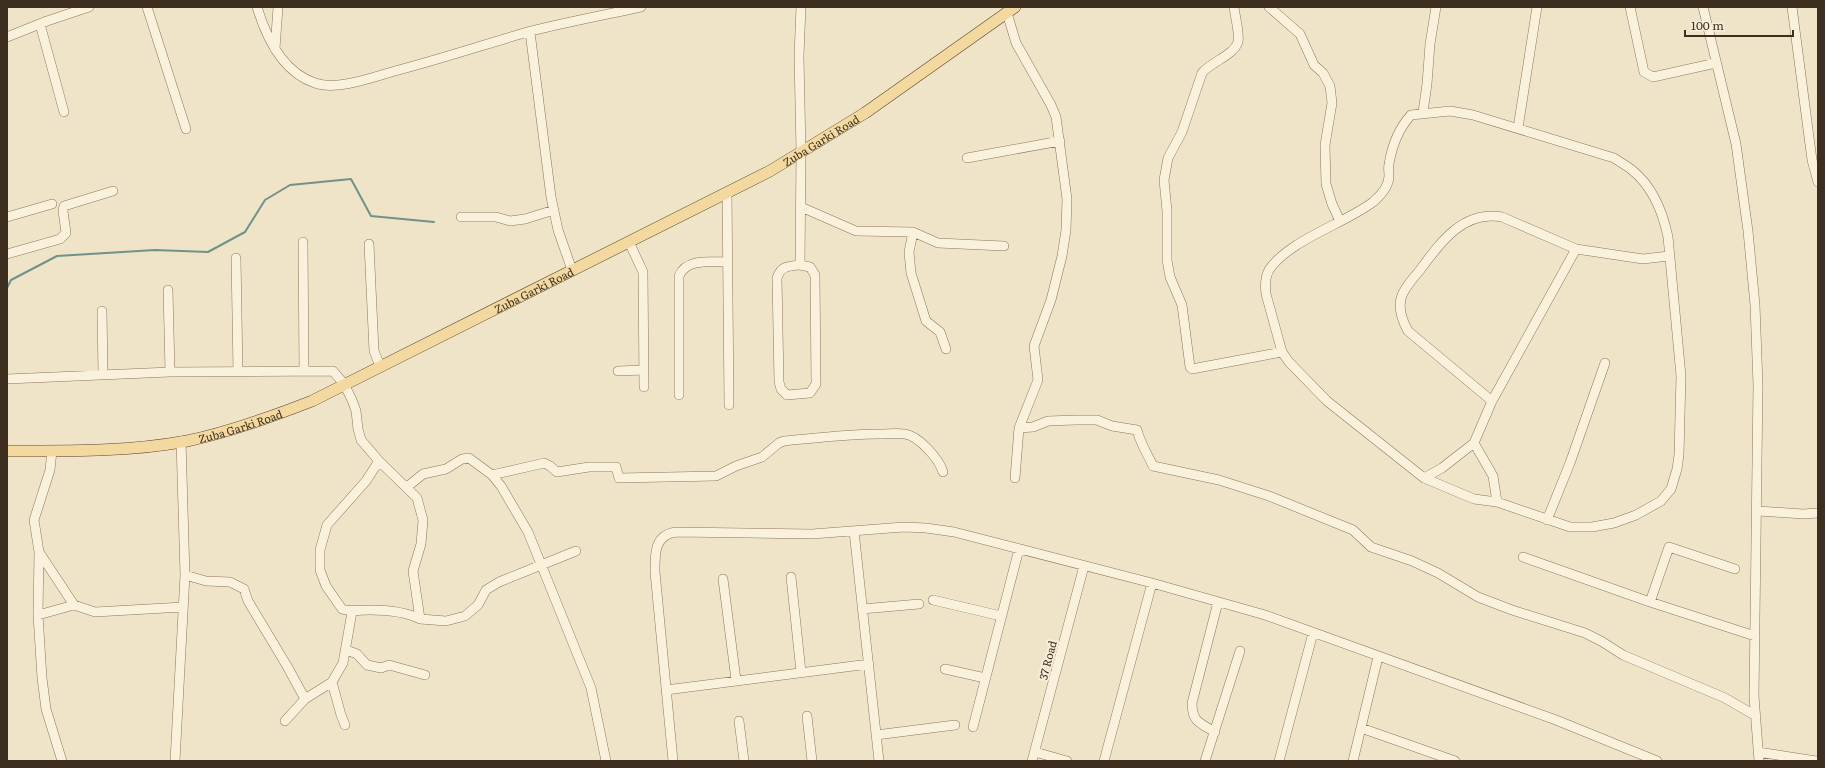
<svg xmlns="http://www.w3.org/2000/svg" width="1825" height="768" font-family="Literata,serif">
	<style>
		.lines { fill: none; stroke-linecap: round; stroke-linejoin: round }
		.stream { stroke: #6f938a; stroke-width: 2 }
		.minor-casing { stroke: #8d765c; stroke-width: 10 }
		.major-casing { stroke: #5b4430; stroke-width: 12 }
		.minor { stroke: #faf1dc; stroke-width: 9 }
		.major { stroke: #f3d9a0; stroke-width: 11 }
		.labels { text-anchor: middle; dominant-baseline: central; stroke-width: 4; stroke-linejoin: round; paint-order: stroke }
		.street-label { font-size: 11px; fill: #3d2e20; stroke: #f7eed8 }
	</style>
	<rect width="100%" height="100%" fill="#f0e4c8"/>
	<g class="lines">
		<path class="stream" d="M 7,288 L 11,280 L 57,256 L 155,250 L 208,252 L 245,232 L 265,200 L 290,185 L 351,179 L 371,216 L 434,222"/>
		<g class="minor-casing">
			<path id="minor" d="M 147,7 L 186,129
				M 257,7 C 266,37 282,72 315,83 C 337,91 373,77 395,71 C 441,59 486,44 531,31 C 568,22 604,15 641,7
				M 1234,7 C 1235,16 1240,35 1238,42 C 1234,55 1211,62 1202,73 L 1182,132 L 1168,158 L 1164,180 L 1167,211 L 1167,260 L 1170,277 L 1182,305 L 1190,367 L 1192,369 L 1282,352
				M 1269,7 L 1300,34 L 1314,65 L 1323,73 L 1330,86 L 1332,103 L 1325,145 L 1326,184 L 1332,204 L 1340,221
				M 1630,7 L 1644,72 L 1653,77 L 1716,63
				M 1703,7 L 1736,144 L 1748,231 L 1755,305 L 1758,385 L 1754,696 L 1759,761
				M 1792,7 L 1812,160 L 1818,182
				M 1007,13 L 1016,43 L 1051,105 L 1056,117 L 1067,199 L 1066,230 L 1062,256 L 1051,300 L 1034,346 L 1038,380 L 1019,428 L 1033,427 L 1048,421 L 1076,420 L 1097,420 L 1112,426 L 1137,430 C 1141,445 1147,453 1153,466 L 1219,480 L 1269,496 L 1353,530 L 1371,547 L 1412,561 L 1438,573 L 1478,597 L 1512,610 L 1585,633 L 1601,641 L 1623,655 L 1725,698 L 1756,716
				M 40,24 L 64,112
				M 530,32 L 551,197 L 558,230 L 572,270
				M 7,37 L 47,21 L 89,7
				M 275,49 L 278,7
				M 1450,111 L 1473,115 L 1614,158 C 1620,162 1627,166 1632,170 C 1652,186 1663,213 1668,237 L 1681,376 L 1679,455 L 1677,469 L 1671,489 L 1661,501 L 1636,515 L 1614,523 L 1592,527 L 1570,527 L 1497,502 L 1474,499 L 1424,478 L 1327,401 L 1289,362 L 1282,352 L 1266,294 C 1265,286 1265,277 1269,270 C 1289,240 1344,224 1373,202 C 1380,196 1389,186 1389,176 C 1389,172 1388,168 1389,164 C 1392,146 1399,128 1411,115 Z
				M 1423,112 L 1427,84 L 1430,44 L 1436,7
				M 1518,128 L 1537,7
				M 967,158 L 1060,141
				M 727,192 L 729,405
				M 801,207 L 856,231 L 913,232 L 938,243 L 1004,246
				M 7,217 L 52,204
				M 461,217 L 496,217 L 510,221 L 525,219 L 554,210
				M 913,232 L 909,252 L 911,273 L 926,321 L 940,332 L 946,349
				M 303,242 L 304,371
				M 629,242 L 643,272 L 644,387
				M 369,244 L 374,351 L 380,366
				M 7,254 L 60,239 L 66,233 L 63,211 L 64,206 L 113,191
				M 236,258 L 238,372
				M 800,265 L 810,267 L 815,275 L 816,384 L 810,393 L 787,395 L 781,389 L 779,382 L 777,278 C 781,266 788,266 800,265 Z
				M 800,265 L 801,152 L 799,56 L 801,7
				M 168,290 L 170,372
				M 102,311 L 103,374
				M 618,371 L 643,370
				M 7,379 L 170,372 L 333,371 L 344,384 L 352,400 L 356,411 L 358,429 L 361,440 L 379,461 L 417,498 L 423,520 L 421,544 L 413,571 L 420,619 C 406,612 386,610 370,610 C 360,610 352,612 342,609 L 326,586 L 320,570 L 320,550 L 327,525 L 366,481 L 379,461
				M 679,395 L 679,276 C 686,258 712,262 727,262
				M 1492,401 L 1408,331 C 1402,320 1397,305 1403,293 C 1407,285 1414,277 1420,270 C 1440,243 1463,210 1502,217 L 1576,249 L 1643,259 L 1669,256
				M 52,451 L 50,470 L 34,520 L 39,552 L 38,615 L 42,678 L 46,709 L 62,761
				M 492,475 L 544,463 L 550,466 L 557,472 L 589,467 L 616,467 L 619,478 L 716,476 L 736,466 L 762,457 L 779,443 L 784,441 C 816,438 848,434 880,434 C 888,434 897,433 905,434 C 919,436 939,459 943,472
				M 1015,478 L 1019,428
				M 1424,478 L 1442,468 L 1474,443
				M 407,487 L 423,474 L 446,469 L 462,459 L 469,458 L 492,475 L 501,486 L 528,532 L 591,688 L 606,761
				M 1497,502 L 1493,476 L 1474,443 L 1492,401 L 1576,249
				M 1758,511 L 1803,514 L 1818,513
				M 1547,520 L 1570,463 L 1605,363
				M 854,531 L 879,761
				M 39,552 L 74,605
				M 1523,557 L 1650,602 L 1755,636
				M 185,575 L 206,581 L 230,582 L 244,589 L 248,601 L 287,666 L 305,699 L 332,682 L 343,663 L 352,612
				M 791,577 L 801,672
				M 723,579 L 736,680
				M 933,600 L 1001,616
				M 1650,602 L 1669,547 L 1735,569
				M 862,609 L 919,604
				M 38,615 L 74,605 L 95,612 L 183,607
				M 420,619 L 446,621 L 465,616 L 478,605 L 486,590 L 499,582 L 576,551
				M 346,650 L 357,654 L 367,665 L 381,668 L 389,665 L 425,675
				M 945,669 L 985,678
				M 332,682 L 341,715 L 345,725
				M 666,690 L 869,664
				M 807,716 L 812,761
				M 285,721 L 305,699
				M 739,721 L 744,761
				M 973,727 L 1019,549
				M 1361,728 L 1455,761
				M 1215,732 C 1200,723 1192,722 1192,703 L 1218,602
				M 876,735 L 955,725
				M 1035,752 L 1067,761
				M 1758,752 L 1816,761
				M 175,761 L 185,575 L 181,441
				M 673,761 L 655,572 C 655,554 654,535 676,532 L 812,534 L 904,527 L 926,528 L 954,532 L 1152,583 L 1265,615 L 1556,720 L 1657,761
				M 1032,761 L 1084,566
				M 1104,761 L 1152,583
				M 1205,761 L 1240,651
				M 1279,761 L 1313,633
				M 1353,761 L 1378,657"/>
		</g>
		<g class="major-casing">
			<g id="major">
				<path id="s1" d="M 7,451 C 67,451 128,452 187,441 C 230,432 271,417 312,401 L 770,171 L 865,113 L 1015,7"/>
			</g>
		</g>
		<use href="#minor" class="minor"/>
		<use href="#major" class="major"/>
	</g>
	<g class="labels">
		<g class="street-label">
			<text stroke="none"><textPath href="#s1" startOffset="884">Zuba Garki Road</textPath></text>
			<text stroke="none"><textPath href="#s1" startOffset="560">Zuba Garki Road</textPath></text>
			<text stroke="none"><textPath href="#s1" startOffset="236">Zuba Garki Road</textPath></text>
			<text transform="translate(1047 660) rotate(-75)">37 Road</text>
		</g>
	</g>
	<rect width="1825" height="768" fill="none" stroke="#3d2e20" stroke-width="16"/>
	<path d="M1685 30v6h108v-6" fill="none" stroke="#3d2e20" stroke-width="2"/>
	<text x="1691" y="30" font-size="12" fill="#3d2e20" stroke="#f7eed8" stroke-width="3" paint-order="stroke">100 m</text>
</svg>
